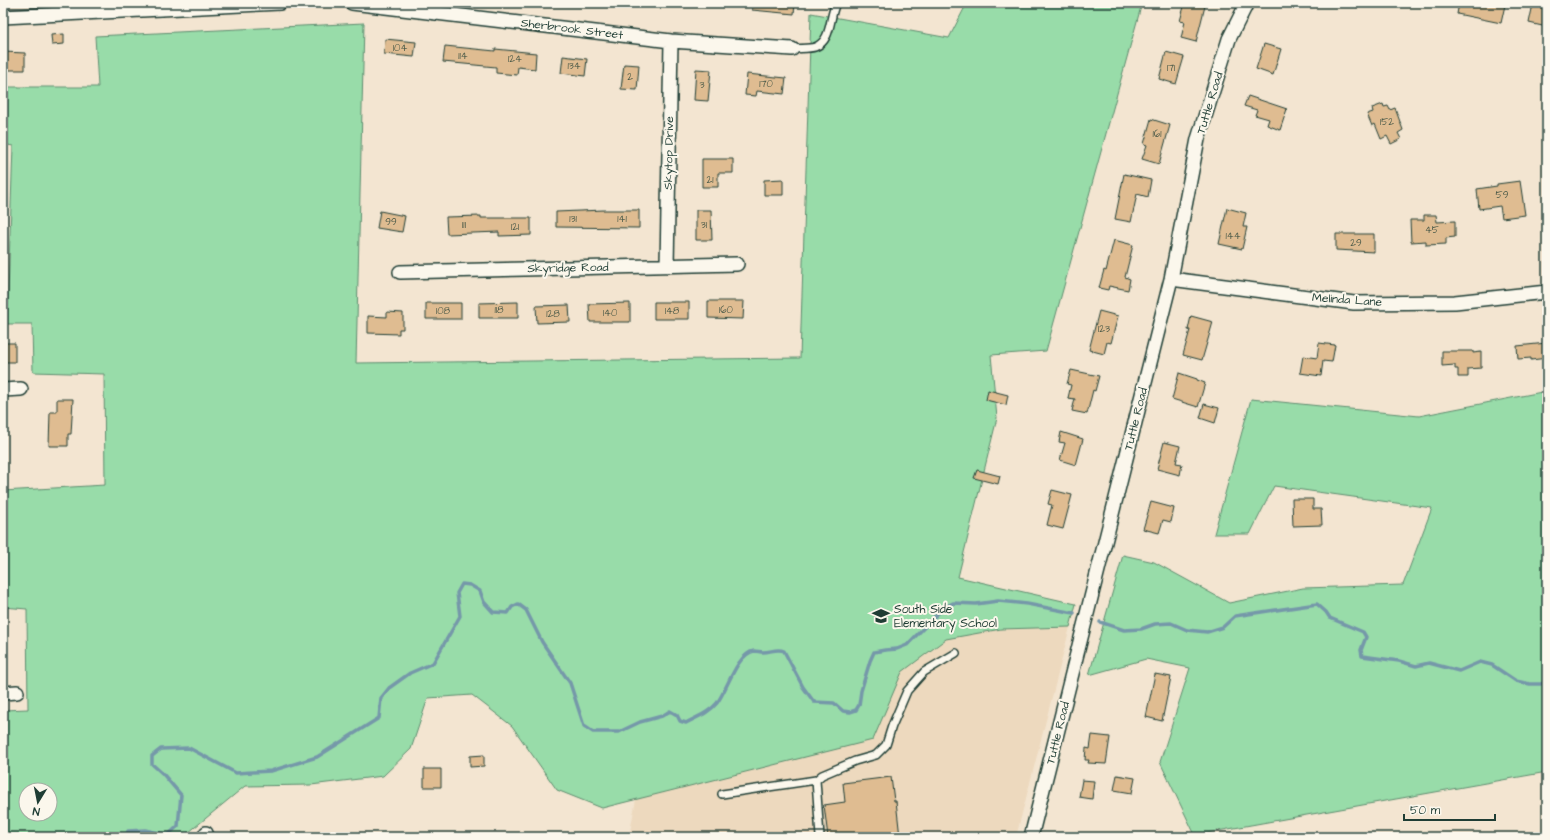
<svg xmlns="http://www.w3.org/2000/svg" width="1550" height="840" font-family="'Architects Daughter',sans-serif">
	<style>
		.built { fill: #edd9be }
		.green { fill: #98dca9; stroke: #5c8c6e; fill-rule: evenodd }
		.lines { fill: none; stroke-linecap: round; stroke-linejoin: round }
		.stream { stroke: #7598a9; stroke-width: 3.5 }
		.building { fill: #dfbc91; stroke: #1f3d34 }
		.lane-casing { stroke: #1f3d34; stroke-width: 10 }
		.street-casing { stroke: #1f3d34; stroke-width: 16 }
		.lane { stroke: #fbf7ec; stroke-width: 7 }
		.street { stroke: #fbf7ec; stroke-width: 13 }
		.labels { text-anchor: middle; dominant-baseline: central; stroke-width: 4; stroke-linejoin: round; paint-order: stroke }
		.number-label { font-size: 10px; fill: #4f5d4b }
		.street-label { font-size: 12px; fill: #1f3d34; stroke: #fbf7ec }
		.poi-label { font-size: 12px; fill: #1f3d34; stroke: #fbf7ec; text-anchor: start }
	</style>
	<rect width="100%" height="100%" fill="#f3e5d1"/>
	<filter id="ink" filterUnits="userSpaceOnUse"><feTurbulence type="fractalNoise" baseFrequency=".025" numOctaves="2"/><feDisplacementMap in="SourceGraphic" scale="8" xChannelSelector="R" yChannelSelector="G"/><feConvolveMatrix kernelMatrix="1 2 1 2 8 2 1 2 1" color-interpolation-filters="sRGB"/></filter>
	<g filter="url(#ink)">
		<path class="built" d="M 749,388 L 997,418 L 958,577 L 1076,604 L 1016,837 L 629,837 L 641,772 Z"/>
		<path class="green" d="M 967,3 L 1142,3 L 1046,351 L 991,355 L 997,418 L 958,577 L 1076,604 L 1070,627 L 1001,629 L 946,639 L 902,672 L 873,740 L 602,808 L 557,790 L 512,726 L 472,695 L 428,698 L 411,749 L 383,776 L 311,785 L 245,786 L 183,837 L 3,837 L 3,710 L 28,709 L 27,609 L 3,607 L 3,491 L 105,485 L 104,374 L 33,372 L 32,324 L 7,324 L 13,146 L 3,144 L 3,87 L 98,87 L 95,36 L 364,23 L 356,363 L 800,358 L 811,13 L 949,38 ZM 26,790 L 50,790 L 50,814 L 26,814 Z
			M 1547,391 L 1547,772 L 1195,835 L 1160,762 L 1190,668 L 1146,659 L 1089,675 L 1123,555 L 1154,562 L 1229,603 L 1303,588 L 1403,585 L 1432,508 L 1274,486 L 1250,534 L 1214,534 L 1251,399 L 1419,416 Z"/>
		<g class="lines">
			<path class="stream" d="M 1100,622 L 1124,630 L 1141,629 L 1155,624 L 1171,623 L 1187,630 L 1207,632 L 1223,627 L 1235,616 L 1317,604 L 1326,612 L 1330,618 L 1363,632 L 1366,637 L 1361,650 L 1362,656 L 1399,661 L 1416,666 L 1429,663 L 1459,671 L 1480,662 L 1492,665 L 1516,681 L 1530,684 L 1541,684 L 1547,681
				M 126,837 L 128,831 L 145,830 L 168,835 L 178,826 L 181,795 L 163,774 L 152,764 L 152,756 L 161,749 L 189,748 L 236,773 L 271,771 L 317,757 L 379,718 L 381,698 L 389,688 L 410,673 L 433,663 L 460,616 L 457,593 L 462,584 L 470,585 L 480,591 L 484,602 L 493,612 L 508,613 L 512,607 L 518,604 L 526,610 L 542,642 L 570,683 L 584,726 L 593,732 L 619,732 L 640,722 L 662,716 L 670,711 L 677,715 L 680,721 L 686,723 C 697,717 709,713 717,703 C 727,690 737,654 754,651 C 757,651 760,652 763,652 C 771,652 777,648 784,651 L 803,687 L 814,702 L 834,703 L 843,711 L 850,712 L 856,710 L 859,705 L 861,691 L 870,661 L 874,652 L 885,650 L 897,649 L 907,645 L 943,608 L 953,603 L 976,604 L 998,601 L 1027,604 L 1074,613"/>
		</g>
		<path class="building" d="M 752,3 L 795,3 L 794,14 L 752,10 Z
			M 1185,3 L 1193,3 L 1205,6 L 1196,42 L 1181,38 L 1185,22 L 1180,21 Z
			M 1459,3 L 1495,3 L 1505,5 L 1501,23 L 1457,14 Z
			M 1533,4 L 1547,7 L 1547,27 L 1529,23 Z
			M 64,34 L 64,44 L 52,45 L 51,35 Z
			M 385,39 L 416,42 L 414,57 L 384,54 Z
			M 1264,44 L 1281,49 L 1273,75 L 1256,69 Z
			M 445,46 L 495,51 L 495,49 L 536,53 L 535,69 L 518,67 L 517,75 L 496,73 L 496,67 L 443,62 Z
			M 3,52 L 25,53 L 25,70 L 3,70 Z
			M 1166,52 L 1184,57 L 1176,84 L 1159,79 Z
			M 563,56 L 587,59 L 585,76 L 561,73 Z
			M 624,64 L 639,65 L 637,90 L 621,89 Z
			M 696,69 L 711,70 L 708,101 L 694,100 Z
			M 747,74 L 786,78 L 784,94 L 757,91 L 756,96 L 745,95 Z
			M 1248,96 L 1287,109 L 1280,130 L 1267,125 L 1269,119 L 1255,115 L 1257,110 L 1244,106 Z
			M 1383,104 L 1384,107 L 1388,106 L 1390,110 L 1395,108 L 1403,130 L 1398,133 L 1401,139 L 1391,144 L 1387,136 L 1381,139 L 1375,124 L 1372,126 L 1367,114 L 1373,112 L 1372,108 Z
			M 1151,119 L 1170,125 L 1159,164 L 1142,159 L 1147,145 L 1144,144 Z
			M 702,159 L 733,159 L 733,173 L 718,173 L 718,187 L 702,187 Z
			M 1124,174 L 1151,180 L 1148,197 L 1137,194 L 1131,222 L 1115,219 Z
			M 783,179 L 783,195 L 764,195 L 764,180 Z
			M 1520,181 L 1525,215 L 1502,218 L 1500,206 L 1479,209 L 1477,189 L 1497,186 L 1497,184 Z
			M 1227,208 L 1246,213 L 1243,227 L 1247,227 L 1242,249 L 1219,244 Z
			M 604,210 L 639,210 L 639,228 L 556,227 L 556,212 Z
			M 696,210 L 711,210 L 712,240 L 696,240 Z
			M 380,211 L 405,216 L 402,232 L 377,228 Z
			M 1424,215 L 1436,215 L 1437,222 L 1455,221 L 1455,237 L 1446,238 L 1446,244 L 1426,245 L 1426,241 L 1411,242 L 1410,220 L 1424,220 Z
			M 481,216 L 481,218 L 531,218 L 531,235 L 499,236 L 499,232 L 447,234 L 446,217 Z
			M 1336,234 L 1374,234 L 1374,252 L 1336,250 Z
			M 1114,240 L 1133,245 L 1125,277 L 1130,279 L 1128,290 L 1109,286 L 1108,290 L 1099,288 L 1104,270 L 1106,271 Z
			M 708,301 L 744,301 L 743,319 L 708,318 Z
			M 518,302 L 518,318 L 479,318 L 479,303 Z
			M 654,302 L 689,302 L 689,319 L 654,319 Z
			M 426,303 L 461,303 L 461,319 L 426,319 Z
			M 630,303 L 630,322 L 590,322 L 589,304 Z
			M 569,305 L 570,322 L 537,323 L 536,306 Z
			M 1099,311 L 1118,316 L 1111,343 L 1107,342 L 1104,354 L 1089,350 Z
			M 387,312 L 403,313 L 403,329 L 399,329 L 399,334 L 368,333 L 368,316 L 387,317 Z
			M 1191,316 L 1213,322 L 1202,360 L 1183,355 L 1190,330 L 1188,330 Z
			M 3,343 L 15,343 L 15,362 L 3,362 Z
			M 1319,343 L 1335,345 L 1332,362 L 1323,361 L 1321,376 L 1300,373 L 1303,356 L 1317,358 Z
			M 1547,343 L 1547,358 L 1531,360 L 1531,358 L 1518,359 L 1517,346 Z
			M 1442,351 L 1473,351 L 1473,353 L 1481,352 L 1481,368 L 1468,369 L 1468,377 L 1458,377 L 1458,369 L 1455,369 L 1455,365 L 1442,366 Z
			M 1071,370 L 1099,376 L 1095,391 L 1093,390 L 1087,414 L 1072,411 L 1075,399 L 1068,398 L 1071,385 L 1067,384 Z
			M 1179,373 L 1197,379 L 1197,380 L 1205,383 L 1198,407 L 1172,399 Z
			M 988,390 L 1008,395 L 1006,405 L 986,400 Z
			M 57,399 L 73,399 L 71,434 L 68,434 L 68,446 L 49,446 L 50,412 L 57,412 Z
			M 1204,404 L 1219,408 L 1215,423 L 1200,418 Z
			M 1061,432 L 1083,439 L 1076,465 L 1060,460 L 1065,443 L 1059,442 Z
			M 1164,442 L 1180,446 L 1176,463 L 1182,464 L 1180,475 L 1157,469 Z
			M 977,470 L 1000,476 L 998,484 L 974,478 Z
			M 1052,490 L 1072,495 L 1063,529 L 1047,525 L 1052,505 L 1048,504 Z
			M 1292,499 L 1313,499 L 1313,509 L 1321,509 L 1322,525 L 1293,526 Z
			M 1151,502 L 1174,508 L 1171,522 L 1163,520 L 1159,533 L 1143,529 Z
			M 1155,674 L 1171,677 L 1162,721 L 1146,717 Z
			M 1092,735 L 1110,737 L 1106,764 L 1088,763 L 1089,760 L 1085,760 L 1086,748 L 1090,749 Z
			M 484,755 L 484,766 L 470,767 L 470,756 Z
			M 424,769 L 441,769 L 441,787 L 424,787 Z
			M 1117,775 L 1135,778 L 1132,793 L 1114,790 Z
			M 891,777 L 894,801 L 896,801 L 900,837 L 828,837 L 824,805 L 845,802 L 843,783 Z
			M 1082,780 L 1094,781 L 1092,799 L 1079,797 Z"/>
		<g class="lines">
			<g class="lane-casing">
				<path id="lane" d="M 792,49 C 799,48 809,49 815,47 C 832,41 829,17 836,3
					M 816,780 L 820,837
					M 722,794 L 816,780 L 822,775 L 855,761 L 876,755 L 886,745 L 892,726 L 907,691 L 924,672 L 956,653"/>
			</g>
			<g class="street-casing">
				<path id="street" d="M 352,3 L 671,41 L 792,49
					M 3,17 L 280,3
					M 667,266 L 671,41
					M 400,272 L 737,264
					M 1171,279 L 1354,303 L 1455,302 L 1547,292
					M 3,390 L 21,389
					M 3,693 L 17,692
					M 205,837 L 206,833
					M 1031,837 L 1171,279 L 1198,139 L 1229,39 L 1247,3"/>
			</g>
			<use href="#lane" class="lane"/>
			<use href="#street" class="street"/>
		</g>
	</g>
	<defs>
		<g id="school-bare" transform="scale(1.38)"><path d="M0-5L7-2L0 1L-7-2ZM-4 1L0 2.5L4 1V4Q0 6-4 4Z" fill="#1f3d34" stroke="#fbf7ec" stroke-width="2.5" paint-order="stroke"/></g>
	</defs>
	<g fill-rule="evenodd">
		<use href="#school-bare" x="881" y="616"/>
	</g>
	<g class="labels">
		<g class="number-label">
			<text x="400" y="48">104</text>
			<text x="463" y="56">114</text>
			<text x="515" y="59">124</text>
			<text x="574" y="66">134</text>
			<text x="1171" y="68">171</text>
			<text x="630" y="77">2</text>
			<text x="766" y="84">170</text>
			<text x="702" y="85">3</text>
			<text x="1387" y="122">152</text>
			<text x="1157" y="134">161</text>
			<text x="710" y="180">21</text>
			<text x="1502" y="195">59</text>
			<text x="573" y="219">131</text>
			<text x="622" y="219">141</text>
			<text x="391" y="222">99</text>
			<text x="464" y="225">111</text>
			<text x="704" y="225">31</text>
			<text x="515" y="227">121</text>
			<text x="1432" y="230">45</text>
			<text x="1233" y="236">144</text>
			<text x="1356" y="243">29</text>
			<text x="499" y="310">118</text>
			<text x="726" y="310">160</text>
			<text x="443" y="311">108</text>
			<text x="672" y="311">148</text>
			<text x="610" y="313">140</text>
			<text x="553" y="314">128</text>
			<text x="1104" y="329">123</text>
		</g>
		<g class="street-label">
			<text transform="translate(572 29) rotate(7)">Sherbrook Street</text>
			<text transform="translate(1210 103) rotate(-73)">Tuttle Road</text>
			<text transform="translate(669 153) rotate(-89)">Skytop Drive</text>
			<text transform="translate(568 268) rotate(-1)">Skyridge Road</text>
			<text transform="translate(1347 300) rotate(4)">Melinda Lane</text>
			<text transform="translate(1136 419) rotate(-76)">Tuttle Road</text>
			<text transform="translate(1058 733) rotate(-76)">Tuttle Road</text>
		</g>
		<g class="poi-label">
			<text x="894" y="609">South Side<tspan x="894" dy="14">Elementary School</tspan></text>
		</g>
	</g>
	<rect width="1550" height="840" fill="none" stroke="#fbf7ec" stroke-width="16"/>
	<rect x="8" y="8" width="1534" height="824" fill="none" stroke="#1f3d34" stroke-width="1.5" filter="url(#ink)"/>
	<g transform="translate(38 802) rotate(190)"><circle r="19" fill="#fbf7ec" stroke="#a3ada2"/>
	<path d="M0-3L7 15L0 10L-7 15Z" fill="#1f3d34"/>
	<text y="-6" font-size="11" font-weight="bold" text-anchor="middle" fill="#1f3d34">N</text>
	</g>
	<path d="M1404 814v6h91v-6" fill="none" stroke="#1f3d34" stroke-width="2"/>
	<text x="1410" y="814" font-size="12" fill="#1f3d34" stroke="#fbf7ec" stroke-width="3" paint-order="stroke">50 m</text>
</svg>
